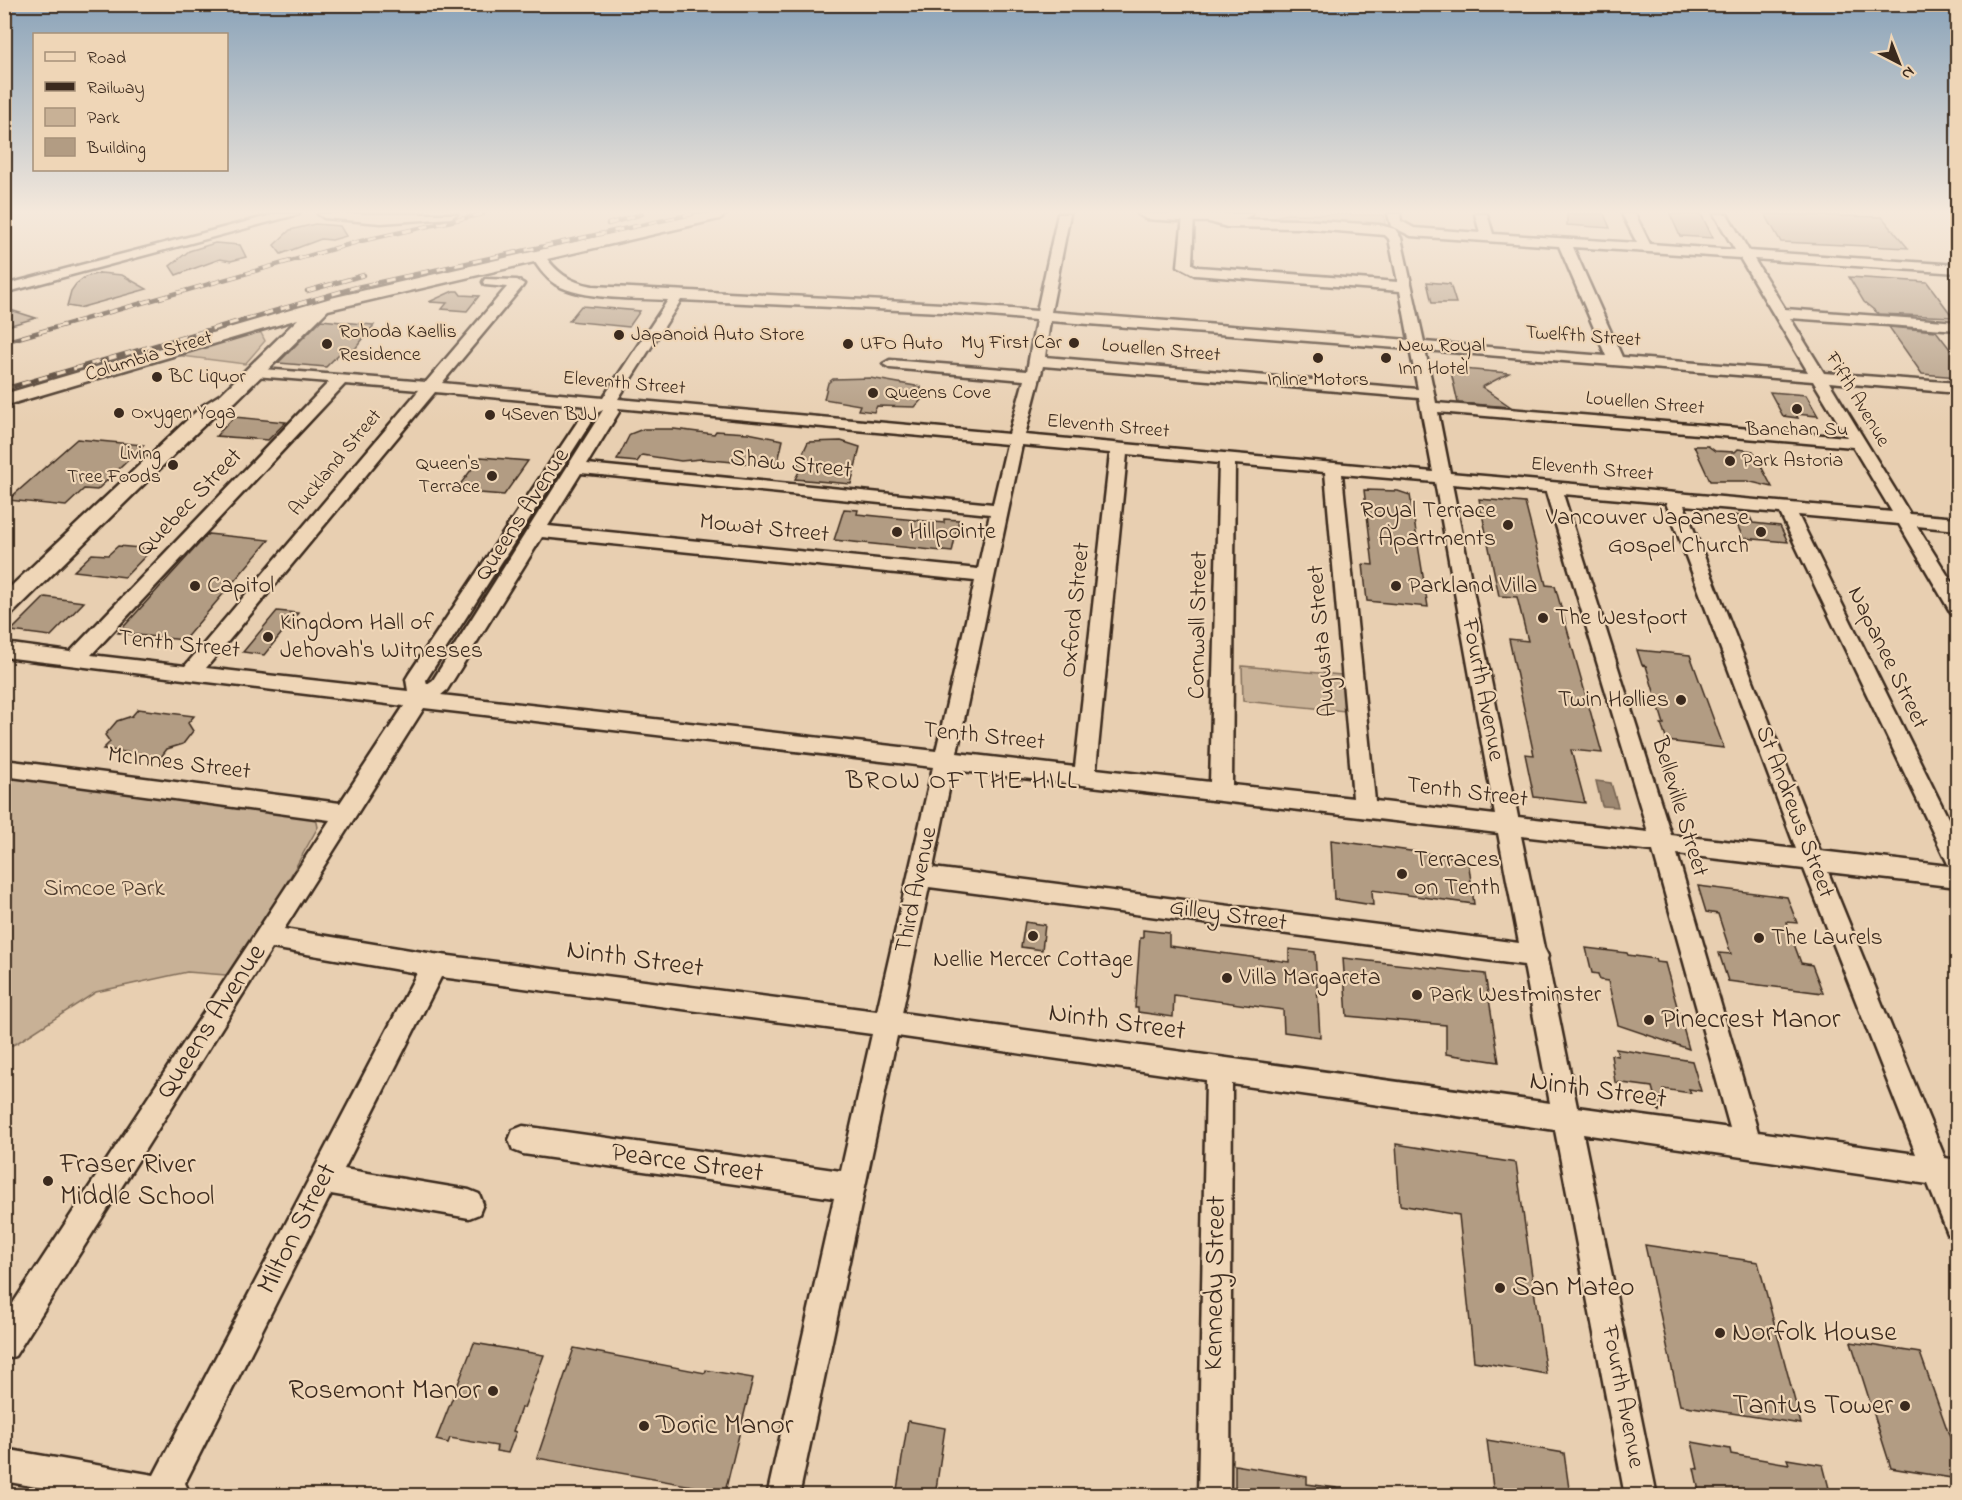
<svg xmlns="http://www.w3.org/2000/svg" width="1962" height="1500" font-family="'Indie Flower',sans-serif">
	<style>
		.green { fill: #c8b196; stroke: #826e5a; stroke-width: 1.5 }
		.water { fill: #9e8973; stroke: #766351; stroke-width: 1.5 }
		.building { fill: #b29c83; stroke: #3b2a1e; stroke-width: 1.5 }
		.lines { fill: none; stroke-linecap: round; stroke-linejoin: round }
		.minor-casing { stroke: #3b2a1e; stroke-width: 5 }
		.major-casing { stroke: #3b2a1e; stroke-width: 5 }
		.minor { fill: #efd6b7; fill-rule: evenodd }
		.major { fill: #efd6b7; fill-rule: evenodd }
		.rail-casing { stroke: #3b2a1e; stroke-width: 4.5 }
		.rail { stroke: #efd6b7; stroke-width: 3; stroke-dasharray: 9; stroke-linecap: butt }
		.poi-dot { fill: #3b2a1e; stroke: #efd6b7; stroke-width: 2 }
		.labels { text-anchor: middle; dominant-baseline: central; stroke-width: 4.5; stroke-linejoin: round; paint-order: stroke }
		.far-poi-label { font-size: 20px; fill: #3b2a1e; stroke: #efd6b7; text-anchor: start }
		.far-street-label { font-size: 20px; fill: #3b2a1e; stroke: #efd6b7 }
		.street-label { font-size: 24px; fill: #3b2a1e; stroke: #efd6b7 }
		.poi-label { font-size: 24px; fill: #3b2a1e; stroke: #efd6b7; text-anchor: start }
		.park-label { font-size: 24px; fill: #503e30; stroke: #efd6b7 }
		.neighbourhood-label { font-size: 26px; letter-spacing: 1.5px; fill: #3b2a1e; stroke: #efd6b7 }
		.near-street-label { font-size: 28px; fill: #3b2a1e; stroke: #efd6b7 }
		.near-poi-label { font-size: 28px; fill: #3b2a1e; stroke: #efd6b7; text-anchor: start }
	</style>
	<rect width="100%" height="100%" fill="#e8cfb1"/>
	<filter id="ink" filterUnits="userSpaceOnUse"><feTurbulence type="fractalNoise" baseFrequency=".0167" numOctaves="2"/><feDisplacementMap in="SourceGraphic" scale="12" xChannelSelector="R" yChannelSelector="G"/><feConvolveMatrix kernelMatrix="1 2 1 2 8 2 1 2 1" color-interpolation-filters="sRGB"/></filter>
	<g filter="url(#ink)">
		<path class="green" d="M 1287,214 L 1384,215 L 1385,225 L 1274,217 Z
			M 250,333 L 261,333 L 265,341 L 245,364 L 174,355 Z
			M 595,412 L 606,412 L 434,682 L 421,680 Z
			M 1242,666 L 1341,675 L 1345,711 L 1243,701 Z
			M 5,776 L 316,818 L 318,827 L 276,902 L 277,908 L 245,960 L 226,975 L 187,972 L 96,992 L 17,1043 L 5,1048 Z"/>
		<path class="water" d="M 1596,781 L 1611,783 L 1618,807 L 1602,806 Z"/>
		<path class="building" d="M 1567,214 L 1604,214 L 1610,228 L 1567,225 Z
			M 1670,214 L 1701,214 L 1713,238 L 1680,236 Z
			M 1765,214 L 1882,217 L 1908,248 L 1781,242 Z
			M 315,224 L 340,226 L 346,236 L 332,240 L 321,239 L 281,254 L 274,245 L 290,230 Z
			M 215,243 L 240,245 L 246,257 L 231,261 L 220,259 L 176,275 L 170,266 L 189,251 Z
			M 100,273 L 122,275 L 147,289 L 79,308 L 67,306 L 71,291 L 76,284 L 85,277 Z
			M 1849,277 L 1927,282 L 1953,317 L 1879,314 L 1864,302 Z
			M 1427,282 L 1450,284 L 1456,303 L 1432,303 Z
			M 453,291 L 458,291 L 461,295 L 479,296 L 467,311 L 442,309 L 447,303 L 429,302 Z
			M 581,306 L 640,311 L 629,327 L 569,321 Z
			M 4,308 L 36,318 L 4,327 Z
			M 321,320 L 374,325 L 351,354 L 340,353 L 326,367 L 278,363 Z
			M 1889,327 L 1936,331 L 1953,353 L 1958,353 L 1958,377 L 1922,374 Z
			M 1450,368 L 1509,373 L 1482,387 L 1511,407 L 1458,403 Z
			M 870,378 L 921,387 L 922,399 L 915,407 L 877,406 L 874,412 L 858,410 L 860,405 L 824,399 L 828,383 L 833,379 Z
			M 1770,392 L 1806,395 L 1818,416 L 1796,414 L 1798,418 L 1783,416 Z
			M 234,417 L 286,422 L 268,440 L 216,436 Z
			M 643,429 L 674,429 L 714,434 L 716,431 L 748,433 L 783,440 L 777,466 L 701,459 L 681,461 L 642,455 L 637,462 L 617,460 L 630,434 Z
			M 77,439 L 144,445 L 97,490 L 84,489 L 66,506 L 8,500 Z
			M 841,441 L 860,447 L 851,484 L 795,479 L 801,468 L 796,468 L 808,442 Z
			M 1694,446 L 1708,446 L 1715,451 L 1735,452 L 1738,449 L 1753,451 L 1772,487 L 1747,481 L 1710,481 Z
			M 481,457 L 528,461 L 504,495 L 455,491 Z
			M 1364,490 L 1398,491 L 1410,495 L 1428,607 L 1367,601 L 1363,564 L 1373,565 Z
			M 1479,499 L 1525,503 L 1546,585 L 1555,586 L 1602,753 L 1571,750 L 1585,803 L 1534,797 L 1525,754 L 1534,755 L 1509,639 L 1528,641 L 1517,597 L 1499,596 Z
			M 844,509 L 858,510 L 857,514 L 944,523 L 944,519 L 959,520 L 952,552 L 834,540 Z
			M 1733,515 L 1750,517 L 1753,523 L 1780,526 L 1788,542 L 1743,538 Z
			M 208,534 L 269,540 L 184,640 L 118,633 Z
			M 118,546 L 152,549 L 125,577 L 74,571 L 92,554 L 108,555 Z
			M 45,597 L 84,602 L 51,636 L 11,631 Z
			M 277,611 L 298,613 L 264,655 L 243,652 Z
			M 1637,650 L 1690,655 L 1724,748 L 1667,741 L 1661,724 L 1664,724 L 1646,666 L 1642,665 Z
			M 138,709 L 194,716 L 188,723 L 193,731 L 183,744 L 167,749 L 161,757 L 103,749 L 110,742 L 105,735 L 117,721 L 132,716 Z
			M 1331,840 L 1468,859 L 1474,904 L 1372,890 L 1373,905 L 1334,899 Z
			M 1698,886 L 1787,897 L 1797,923 L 1786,922 L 1801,963 L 1812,965 L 1823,993 L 1728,981 L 1719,953 L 1731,954 L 1718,914 L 1706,912 Z
			M 1025,922 L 1045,925 L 1042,950 L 1021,947 Z
			M 1143,930 L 1169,933 L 1169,946 L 1289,962 L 1289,949 L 1315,952 L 1320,1037 L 1284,1032 L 1283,1010 L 1174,995 L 1173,1017 L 1138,1012 L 1138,1008 L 1135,1008 L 1140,938 L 1143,938 Z
			M 1586,948 L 1627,953 L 1628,955 L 1655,959 L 1656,962 L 1665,963 L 1689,1049 L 1618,1025 L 1608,981 L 1600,980 L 1598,974 L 1592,973 Z
			M 1343,958 L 1485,974 L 1499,1062 L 1446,1054 L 1446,1025 L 1347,1016 Z
			M 1616,1049 L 1692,1061 L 1701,1091 L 1689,1089 L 1691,1093 L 1663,1089 L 1659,1112 L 1652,1087 L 1615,1082 L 1611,1055 L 1618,1056 Z
			M 1396,1144 L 1516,1163 L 1546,1374 L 1474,1361 L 1459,1215 L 1400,1205 Z
			M 1645,1245 L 1758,1262 L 1801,1424 L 1680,1405 Z
			M 1851,1342 L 1920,1353 L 1958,1460 L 1958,1479 L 1891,1468 Z
			M 474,1343 L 544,1355 L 524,1408 L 521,1408 L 513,1431 L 516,1432 L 508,1453 L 496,1451 L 497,1446 L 450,1438 L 448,1443 L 436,1440 Z
			M 574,1348 L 705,1373 L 706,1370 L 753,1378 L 725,1492 L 537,1458 Z
			M 908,1421 L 945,1428 L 935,1496 L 896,1496 Z
			M 1487,1440 L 1564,1453 L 1570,1496 L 1494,1496 Z
			M 1692,1442 L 1730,1449 L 1731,1454 L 1789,1464 L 1787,1459 L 1823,1465 L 1831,1496 L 1700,1496 L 1694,1468 L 1698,1469 Z
			M 1235,1465 L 1307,1477 L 1307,1484 L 1336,1488 L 1336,1496 L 1235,1496 Z"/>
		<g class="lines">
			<g class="minor-casing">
				<path id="minor" d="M 276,214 L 299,214 L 4,293 L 4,285 Z
					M 318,214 L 457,214 L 451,218 L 381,223 L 324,218 Z
					M 1058,214 L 1070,214 L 1051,312 L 1409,340 L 1400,291 L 1195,275 L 1178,266 L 1183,216 L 1194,214 L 1192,264 L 1198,267 L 1398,282 L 1389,239 L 1385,235 L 1301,228 L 1227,227 L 1203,220 L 1201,217 L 1202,214 L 1228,219 L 1301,220 L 1380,225 L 1395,229 L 1401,238 L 1424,342 L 1606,356 L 1559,246 L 1411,236 L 1391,226 L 1388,214 L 1400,214 L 1401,221 L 1414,228 L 1480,233 L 1475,214 L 1487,214 L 1493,234 L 1637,243 L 1622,214 L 1635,214 L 1650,244 L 1735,250 L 1714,214 L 1727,214 L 1749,251 L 1958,265 L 1958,273 L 1754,259 L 1785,309 L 1958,322 L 1958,330 L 1790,318 L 1824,373 L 1958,383 L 1958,393 L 1829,382 L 1910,514 L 1958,518 L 1958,530 L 1917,526 L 1958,592 L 1958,614 L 1951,613 L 1899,524 L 1798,515 L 1958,838 L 1958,887 L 1828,872 L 1945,1158 L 1958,1160 L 1958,1238 L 1948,1234 L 1928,1184 L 1583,1134 L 1657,1496 L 1625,1496 L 1555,1130 L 1232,1084 L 1230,1496 L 1198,1496 L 1206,1080 L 897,1036 L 799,1496 L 767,1496 L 834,1198 L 523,1154 L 513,1150 L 509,1140 L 513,1130 L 523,1126 L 841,1171 L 872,1034 L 441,977 L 344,1169 L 469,1190 L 479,1194 L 483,1204 L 479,1214 L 469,1218 L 331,1194 L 185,1483 L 191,1496 L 85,1496 L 4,1481 L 4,1449 L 154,1475 L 417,973 L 272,948 L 15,1356 L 4,1360 L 4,1317 L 330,820 L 4,776 L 4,760 L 340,803 L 404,706 L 4,657 L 4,643 L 70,652 L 329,382 L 255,376 L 247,371 L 250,368 L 426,382 L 507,287 L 485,285 L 483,282 L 485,279 L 517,280 L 524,284 L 522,287 L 442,383 L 603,398 L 668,300 C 636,298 582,300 555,284 C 544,277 537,265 530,255 L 532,252 L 542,252 C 556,272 568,282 593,286 L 942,304 L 1037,311 ZM 1573,247 L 1740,258 L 1808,372 L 1622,357 ZM 681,300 L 942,312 L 1036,320 L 1027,371 L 890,360 L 883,364 L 890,368 L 1024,380 L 1009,434 L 618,399 ZM 1050,321 L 1410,349 L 1418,389 L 1045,357 ZM 1425,350 L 1813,381 L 1847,437 L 1436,403 ZM 1043,366 L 1419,398 L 1433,472 L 1025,435 ZM 345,384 L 419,390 L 185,666 L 91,655 ZM 435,392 L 588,406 L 409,674 L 406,679 L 408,691 L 206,668 ZM 618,408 L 1007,444 L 993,504 L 587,464 L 619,412 ZM 603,410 L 433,680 L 427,684 L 426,680 L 597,413 ZM 1438,412 L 1853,447 L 1892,512 L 1450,473 ZM 1022,445 L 1110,453 L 1075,767 L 957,753 ZM 1127,454 L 1219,463 L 1210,782 L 1096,769 ZM 1235,464 L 1325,472 L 1353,798 L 1232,785 ZM 581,473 L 990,514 L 978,569 L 548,526 ZM 1342,474 L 1435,482 L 1495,815 L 1375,801 ZM 1452,484 L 1546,492 L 1648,832 L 1518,817 ZM 1563,494 L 1666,503 L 1796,849 L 1671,835 ZM 1684,505 L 1780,513 L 1949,866 L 1820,851 ZM 542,537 L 975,581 L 936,751 L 441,695 L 447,690 ZM 424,708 L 933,767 L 877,1011 L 434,954 L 284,929 ZM 953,770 L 1498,833 L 1519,943 L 933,868 ZM 1521,836 L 1653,851 L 1730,1128 L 1577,1107 L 1547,959 L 1548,956 L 1544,948 ZM 1677,854 L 1804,869 L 1916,1154 L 1758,1132 ZM 929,887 L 1524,965 L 1550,1103 L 902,1013 Z"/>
			</g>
			<g class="major-casing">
				<path id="major" d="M 696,214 L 727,214 L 719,219 L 328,310 L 235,402 L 216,414 L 199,430 L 13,613 L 4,615 L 4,593 L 185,422 L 202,406 L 221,394 L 298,319 L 4,406 L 4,394 L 331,298 Z
					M 1138,214 L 1252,214 C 1239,227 1166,220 1146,219 Z"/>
			</g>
			<use href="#minor" class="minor"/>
			<use href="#major" class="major"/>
			<g class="rail-casing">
				<path id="rail" d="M 608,224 L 642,214
					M 307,291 L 364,275
					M 4,342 L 361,241 L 483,214
					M 4,389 L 357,287 L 692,214"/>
			</g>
			<use href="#rail" class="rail"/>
		</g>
	</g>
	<linearGradient id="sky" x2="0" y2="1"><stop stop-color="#8aa3b9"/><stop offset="0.5" stop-color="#f5e9dc"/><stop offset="1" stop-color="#f5e9dc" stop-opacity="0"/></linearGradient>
	<rect width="1962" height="424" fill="url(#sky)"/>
	<g class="poi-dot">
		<circle cx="619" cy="335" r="6"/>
		<circle cx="1074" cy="343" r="6"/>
		<circle cx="327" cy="344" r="6"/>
		<circle cx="848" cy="344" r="6"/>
		<circle cx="1318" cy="358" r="6"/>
		<circle cx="1386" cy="358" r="6"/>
		<circle cx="157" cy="377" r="6"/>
		<circle cx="873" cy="393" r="6"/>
		<circle cx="1797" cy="409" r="6"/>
		<circle cx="119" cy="413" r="6"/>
		<circle cx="490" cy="415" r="6"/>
		<circle cx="1730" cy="461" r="6"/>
		<circle cx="173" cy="465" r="6"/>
		<circle cx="492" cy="476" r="6"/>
		<circle cx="1508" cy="525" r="6"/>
		<circle cx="897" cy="532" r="6"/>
		<circle cx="1761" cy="532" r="6"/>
		<circle cx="195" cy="586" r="6"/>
		<circle cx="1396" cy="586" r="6"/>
		<circle cx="1543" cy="618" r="6"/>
		<circle cx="268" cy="637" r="6"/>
		<circle cx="1681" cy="700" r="6"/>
		<circle cx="1402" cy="874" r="6"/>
		<circle cx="1033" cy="936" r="6"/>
		<circle cx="1759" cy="938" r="6"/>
		<circle cx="1227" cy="978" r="6"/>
		<circle cx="1417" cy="995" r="6"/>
		<circle cx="1649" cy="1020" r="6"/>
		<circle cx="48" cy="1181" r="6"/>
		<circle cx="1500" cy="1288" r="6"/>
		<circle cx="1720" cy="1333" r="6"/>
		<circle cx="493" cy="1391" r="6"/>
		<circle cx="1905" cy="1406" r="6"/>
		<circle cx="644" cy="1426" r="6"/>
	</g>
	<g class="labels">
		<g class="far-poi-label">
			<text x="339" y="332">Rohoda Kaellis<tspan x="339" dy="23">Residence</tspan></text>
			<text x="631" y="335">Japanoid Auto Store</text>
			<text x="1062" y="343" text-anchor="end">My First Car</text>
			<text x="860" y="344">UFO Auto</text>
			<text x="1398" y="346">New Royal<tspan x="1398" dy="23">Inn Hotel</tspan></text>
			<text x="169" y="377">BC Liquor</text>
			<text x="1318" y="380" text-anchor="middle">Inline Motors</text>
			<text x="885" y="393">Queens Cove</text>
			<text x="131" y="413">Oxygen Yoga</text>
			<text x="502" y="415">4Seven BJJ</text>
			<text x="1797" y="430" text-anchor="middle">Banchan Su</text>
			<text x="161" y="454" text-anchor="end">Living<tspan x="161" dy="23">Tree Foods</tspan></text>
			<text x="1742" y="461">Park Astoria</text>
			<text x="480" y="464" text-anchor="end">Queen's<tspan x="480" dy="23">Terrace</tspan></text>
		</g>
		<g class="far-street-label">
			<text transform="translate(1583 337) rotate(4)">Twelfth Street</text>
			<text transform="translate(1161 351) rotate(5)">Louellen Street</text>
			<text transform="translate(149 357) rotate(-17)">Columbia Street</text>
			<text transform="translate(624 384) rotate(5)">Eleventh Street</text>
			<text transform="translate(1857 400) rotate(59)">Fifth Avenue</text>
			<text transform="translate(1645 404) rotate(5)">Louellen Street</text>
			<text transform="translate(1108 427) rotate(5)">Eleventh Street</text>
			<text transform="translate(336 463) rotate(-50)">Auckland Street</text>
			<text transform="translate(1592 470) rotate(5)">Eleventh Street</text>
		</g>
		<g class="street-label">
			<text transform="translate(791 465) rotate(6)">Shaw Street</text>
			<text transform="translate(190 503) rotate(-46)">Quebec Street</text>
			<text transform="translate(523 515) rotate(-57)">Queens Avenue</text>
			<text transform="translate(764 529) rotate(6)">Mowat Street</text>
			<text transform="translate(1076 610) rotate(-84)">Oxford Street</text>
			<text transform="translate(1199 625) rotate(-89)">Cornwall Street</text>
			<text transform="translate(1323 641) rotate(-95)">Augusta Street</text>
			<text transform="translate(179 645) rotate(6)">Tenth Street</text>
			<text transform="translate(1887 658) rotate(64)">Napanee Street</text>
			<text transform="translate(1482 690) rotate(79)">Fourth Avenue</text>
			<text transform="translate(984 737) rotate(6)">Tenth Street</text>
			<text transform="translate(179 764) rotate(7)">McInnes Street</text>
			<text transform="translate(1467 793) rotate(7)">Tenth Street</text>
			<text transform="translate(1679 807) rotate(73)">Belleville Street</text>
			<text transform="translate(1794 812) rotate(69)">St Andrews Street</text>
			<text transform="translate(917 890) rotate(-78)">Third Avenue</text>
			<text transform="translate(1228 916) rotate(8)">Gilley Street</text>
			<text transform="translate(1622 1397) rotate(79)">Fourth Avenue</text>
		</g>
		<g class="poi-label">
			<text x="1496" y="511" text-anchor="end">Royal Terrace<tspan x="1496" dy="28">Apartments</tspan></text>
			<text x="1749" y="518" text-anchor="end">Vancouver Japanese<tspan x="1749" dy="28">Gospel Church</tspan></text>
			<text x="909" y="532">Hillpointe</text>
			<text x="207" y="586">Capitol</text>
			<text x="1408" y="586">Parkland Villa</text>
			<text x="1555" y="618">The Westport</text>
			<text x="280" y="623">Kingdom Hall of<tspan x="280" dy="28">Jehovah's Witnesses</tspan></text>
			<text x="1669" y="700" text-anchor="end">Twin Hollies</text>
			<text x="1414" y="860">Terraces<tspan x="1414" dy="28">on Tenth</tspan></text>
			<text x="1771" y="938">The Laurels</text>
			<text x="1033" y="960" text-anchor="middle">Nellie Mercer Cottage</text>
			<text x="1239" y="978">Villa Margareta</text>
			<text x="1429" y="995">Park Westminster</text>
		</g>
		<g class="park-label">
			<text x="104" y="889">Simcoe Park</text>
		</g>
		<g class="neighbourhood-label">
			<text x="962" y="782">BROW OF THE HILL</text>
		</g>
		<g class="near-street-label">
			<text transform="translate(635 960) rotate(8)">Ninth Street</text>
			<text transform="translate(212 1022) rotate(-57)">Queens Avenue</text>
			<text transform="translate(1117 1023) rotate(8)">Ninth Street</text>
			<text transform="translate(1598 1091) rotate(8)">Ninth Street</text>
			<text transform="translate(687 1164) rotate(8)">Pearce Street</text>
			<text transform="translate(298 1229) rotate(-63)">Milton Street</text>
			<text transform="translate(1216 1283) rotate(-89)">Kennedy Street</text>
		</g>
		<g class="near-poi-label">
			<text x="1661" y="1020">Pinecrest Manor</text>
			<text x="60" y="1165">Fraser River<tspan x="60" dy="32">Middle School</tspan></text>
			<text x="1512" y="1288">San Mateo</text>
			<text x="1732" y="1333">Norfolk House</text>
			<text x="481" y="1391" text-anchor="end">Rosemont Manor</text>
			<text x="1893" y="1406" text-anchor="end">Tantus Tower</text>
			<text x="656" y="1426">Doric Manor</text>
		</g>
	</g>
	<rect width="1962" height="1500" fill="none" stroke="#efd6b7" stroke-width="24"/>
	<rect x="12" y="12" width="1938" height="1476" fill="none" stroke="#3b2a1e" stroke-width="2" filter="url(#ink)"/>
	<rect x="33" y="33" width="195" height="138" fill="#efd6b7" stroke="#a7917a" stroke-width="1.5"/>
	<rect x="45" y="52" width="30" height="9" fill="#efd6b7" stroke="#a7917a" stroke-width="1.5"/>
	<text x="87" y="63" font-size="18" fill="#3b2a1e">Road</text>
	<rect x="45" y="82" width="30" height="9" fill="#3b2a1e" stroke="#a7917a" stroke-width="1.5"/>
	<text x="87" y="93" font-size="18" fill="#3b2a1e">Railway</text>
	<rect x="45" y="108" width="30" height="18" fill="#c8b196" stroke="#a7917a" stroke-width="1.5"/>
	<text x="87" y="123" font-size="18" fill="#3b2a1e">Park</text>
	<rect x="45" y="138" width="30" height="18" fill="#b29c83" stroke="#a7917a" stroke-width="1.5"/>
	<text x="87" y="153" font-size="18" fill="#3b2a1e">Building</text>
	<g transform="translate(1899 63) rotate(138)" stroke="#efd6b7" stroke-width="4.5" paint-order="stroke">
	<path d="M0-4.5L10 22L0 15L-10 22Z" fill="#3b2a1e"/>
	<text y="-9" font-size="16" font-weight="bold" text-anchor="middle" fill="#3b2a1e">N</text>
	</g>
</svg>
